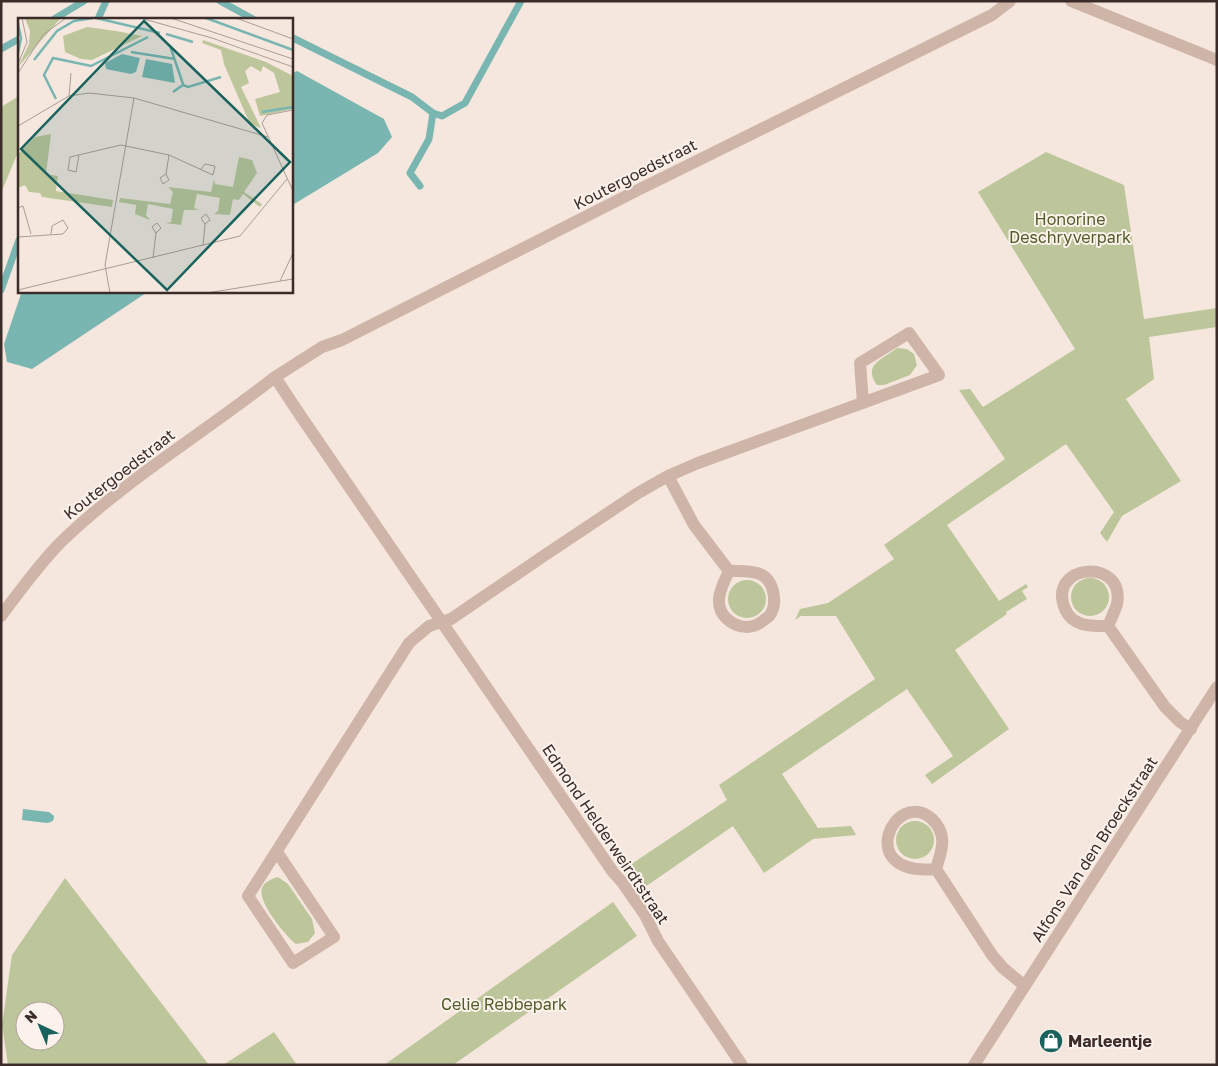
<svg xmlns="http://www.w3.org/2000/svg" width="1218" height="1066" font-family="'Golos Text',sans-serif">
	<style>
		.green { fill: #bdc69b; fill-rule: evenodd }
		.water { fill: #79b6b1 }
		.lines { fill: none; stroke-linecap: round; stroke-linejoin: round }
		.stream { stroke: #79b6b1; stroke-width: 7 }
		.street { stroke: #cfb5a8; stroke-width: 12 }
		.labels { text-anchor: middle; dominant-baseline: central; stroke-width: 4; stroke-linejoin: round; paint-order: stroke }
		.street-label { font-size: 16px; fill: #3b2c29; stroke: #fcf2eb }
		.park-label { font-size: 16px; fill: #505c29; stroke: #fcf2eb }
		.poi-label { font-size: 16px; font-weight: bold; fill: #3b2c29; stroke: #fcf2eb; text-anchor: start }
		.inset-river { fill: none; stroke: #79b6b1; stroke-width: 2.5 }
		.inset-road { fill: none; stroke: #ab9c96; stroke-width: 1 }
		.view { fill: #19625e; fill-opacity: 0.15; stroke: #19625e; stroke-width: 2.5 }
		.inset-edge { fill: none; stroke: #3b2c29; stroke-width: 2.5 }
	</style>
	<rect width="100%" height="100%" fill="#f5e7de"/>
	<path class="green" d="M 19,96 L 19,150 L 1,193 L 1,107 Z
		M 1046,152 L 1124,185 L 1144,319 L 1217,308 L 1217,327 L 1149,337 L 1154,379 L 1126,399 L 1181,481 L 1122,516 L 1107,542 L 1100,533 L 1114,512 L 1066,444 L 947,525 L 999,601 L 1026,584 L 1028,587 L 1022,591 L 1027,599 L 1006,612 L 1007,614 L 955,650 L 1009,729 L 932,784 L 925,775 L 953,756 L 907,689 L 782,774 L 818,828 L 851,826 L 856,835 L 813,839 L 764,873 L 733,826 L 645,887 L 630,865 L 727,800 L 719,785 L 875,679 L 836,616 L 801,616 L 795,620 L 800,609 L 828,603 L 894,559 L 884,545 L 1005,459 L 959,390 L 970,389 L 983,407 L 1075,349 L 978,192 Z
		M 897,348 L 907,349 L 914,354 L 917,365 L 910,375 L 884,385 L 877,385 C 862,365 883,359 897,348 Z
		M1071 597a19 19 0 1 1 38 0a19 19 0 1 1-38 0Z
		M728 599a19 19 0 1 1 38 0a19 19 0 1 1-38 0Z
		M896 840a19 19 0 1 1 38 0a19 19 0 1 1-38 0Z
		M 278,877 L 288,884 L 312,919 L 315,933 L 308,942 L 296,944 C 286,936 257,902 262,888 C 265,881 272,879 278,877 Z
		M 65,878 L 209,1065 L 8,1065 L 2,1025 L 12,955 ZM 25,1011 L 55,1011 L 55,1041 L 25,1041 Z
		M 613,902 L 637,936 L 453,1065 L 384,1065 Z
		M 274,1032 L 297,1065 L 223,1065 Z"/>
	<path class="water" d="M 297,71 L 384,119 L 392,137 L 378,153 L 291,206 L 291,74 Z
		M 22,291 L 149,291 L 32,369 L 7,362 L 4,344 Z
		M 23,809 L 49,812 L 54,816 C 54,821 52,822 47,823 L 22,820 Z"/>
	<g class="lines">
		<path class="stream" d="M 220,1 L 253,19
			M 54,19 L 84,1
			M 98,19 L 106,1
			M 291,37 L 412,97 L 433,113 L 442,116 L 465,103 L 521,1
			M 1,49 L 19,39
			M 420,186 L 410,173 L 429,139 L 433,113
			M 1,290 L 19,240"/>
		<path class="street" d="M 1071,1 L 1217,60
			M 668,476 L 694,525 L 729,571 C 722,586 712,604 726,618 C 738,629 752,630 764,620 C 766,618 769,617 770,615 C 778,603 774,580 760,574 C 751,570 739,571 729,571
			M 1,616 C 20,591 39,564 61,542 C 126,479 204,433 275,377
			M 1108,626 C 1091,626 1073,627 1065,609 C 1046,563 1126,557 1117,604 C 1115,611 1111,619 1108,626 L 1165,707 L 1180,722 L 1191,729
			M 277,852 L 334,937 L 293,963 L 248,896 L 409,643 L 429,626 L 451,619 L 545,555 L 638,493 L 668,476 L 698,463 L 939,375 L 909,333 L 860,363 L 863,403
			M 936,869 C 942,851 948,834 932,819 C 895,786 852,877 936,869 L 992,955 L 1003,968 L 1025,986
			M 742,1065 L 658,941 L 645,915 L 622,882 L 613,872 L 298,412 L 275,377 L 322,347 L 342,340 L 638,190 L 992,15 L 1010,1
			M 974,1065 L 1217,687"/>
	</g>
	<defs>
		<g id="shop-disc" transform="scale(1.25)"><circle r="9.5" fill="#19625e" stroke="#fcf2eb"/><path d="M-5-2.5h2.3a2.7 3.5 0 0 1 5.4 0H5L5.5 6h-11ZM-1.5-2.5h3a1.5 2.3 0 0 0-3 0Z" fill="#fff"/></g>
	</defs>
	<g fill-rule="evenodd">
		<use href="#shop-disc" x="1051" y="1041"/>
	</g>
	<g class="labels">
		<g class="street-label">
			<text transform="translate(635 174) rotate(-27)">Koutergoedstraat</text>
			<text transform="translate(119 474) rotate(-38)">Koutergoedstraat</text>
			<text transform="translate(606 834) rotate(56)">Edmond Helderweirdtstraat</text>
			<text transform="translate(1094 849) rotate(-57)">Alfons Van den Broeckstraat</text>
		</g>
		<g class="park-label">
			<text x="1070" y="219">Honorine<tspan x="1070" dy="18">Deschryverpark</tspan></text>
			<text x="504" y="1004">Celie Rebbepark</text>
		</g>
		<g class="poi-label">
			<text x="1068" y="1041">Marleentje</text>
		</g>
	</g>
	<g transform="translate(18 18)">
		<rect width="275" height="275" fill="#f5e7de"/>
		<path d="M 7,0 L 43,0 L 0,49 L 11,26 L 12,13 ZM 69,9 L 98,13 L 124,18 L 74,42 L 63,41 L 47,34 L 45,18 ZM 185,22 L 248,44 L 275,58 L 275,91 L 242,98 L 237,81 L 262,74 L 256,55 L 245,48 L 243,54 L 233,48 L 227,53 L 231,65 L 223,69 L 243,110 L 232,106 L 206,46 L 203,32 L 184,25 ZM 33,116 L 28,156 L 40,158 L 38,173 L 95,182 L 94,189 L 24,179 L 22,175 L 11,174 L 7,167 L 0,170 L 0,136 L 17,119 ZM 221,139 L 234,142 L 239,155 L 226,174 L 244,186 L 242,189 L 225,176 L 221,182 L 215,181 L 212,197 L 196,196 L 200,193 L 202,180 L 179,176 L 176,190 L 181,192 L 166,192 L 163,207 L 147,205 L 153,204 L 155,191 L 130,186 L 128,197 L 132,202 L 117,196 L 118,187 L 101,184 L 102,180 L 152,186 L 155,174 L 150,169 L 193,174 L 196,161 L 197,166 L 215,169 Z" fill="#bdc69b"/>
		<path d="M 104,36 L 122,40 L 118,54 L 113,56 L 88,51 L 87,45 ZM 128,41 L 154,46 L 157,65 L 124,59 Z" fill="#79b6b1"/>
		<path class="inset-river" d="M 78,0 L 142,15M 188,0 L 275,32M 0,6 L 3,20 L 0,35M 148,16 L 175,24M 152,28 L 165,66M 113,34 L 157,41M 16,42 L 39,13 L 56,3 L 75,0M 155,74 L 165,67 L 170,69 L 203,59M 38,81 L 26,57 L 35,40 L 73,48 L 130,19M 244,94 L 275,89"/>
		<path class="inset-road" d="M 122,0 L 194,20 L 275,49M 153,0 L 275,41M 218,0 L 275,21M 0,46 L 9,24 L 4,0M 0,55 L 25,17 L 48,0M 51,78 L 53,55M 275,92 L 249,97 L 244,105 L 275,173M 0,108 L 51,78 L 71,75 L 116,80M 61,137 L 58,154 L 50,152 L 52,139 L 103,127 L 151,137 L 195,157 L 197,148 L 187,146 L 183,151M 148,156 L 151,162 L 145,166 L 142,160 L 148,156 L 151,137M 0,190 L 5,188 L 13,216M 0,219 L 45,216 L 50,210 L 45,202 L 34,208 L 33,216M 185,228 L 187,206 L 192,202 L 188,196 L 183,200 L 187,206M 135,240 L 138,215 L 134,209 L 139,205 L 143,210 L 138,215M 262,263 L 275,235M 0,272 L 222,218 L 269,161M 92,275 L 87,247 L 116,80 L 250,119M 189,275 L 275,261"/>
		<path class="view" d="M 126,3 L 272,144 L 149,272 L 3,131 Z"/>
		<rect width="275" height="275" class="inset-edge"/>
	</g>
	<rect width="1218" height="1066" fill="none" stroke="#3b2c29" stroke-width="5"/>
	<g transform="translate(40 1026) rotate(316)"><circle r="24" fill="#fcf2eb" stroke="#afa39d"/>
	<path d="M0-4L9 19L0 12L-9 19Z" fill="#19625e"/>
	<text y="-8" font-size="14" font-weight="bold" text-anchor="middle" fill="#3b2c29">N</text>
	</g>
</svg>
